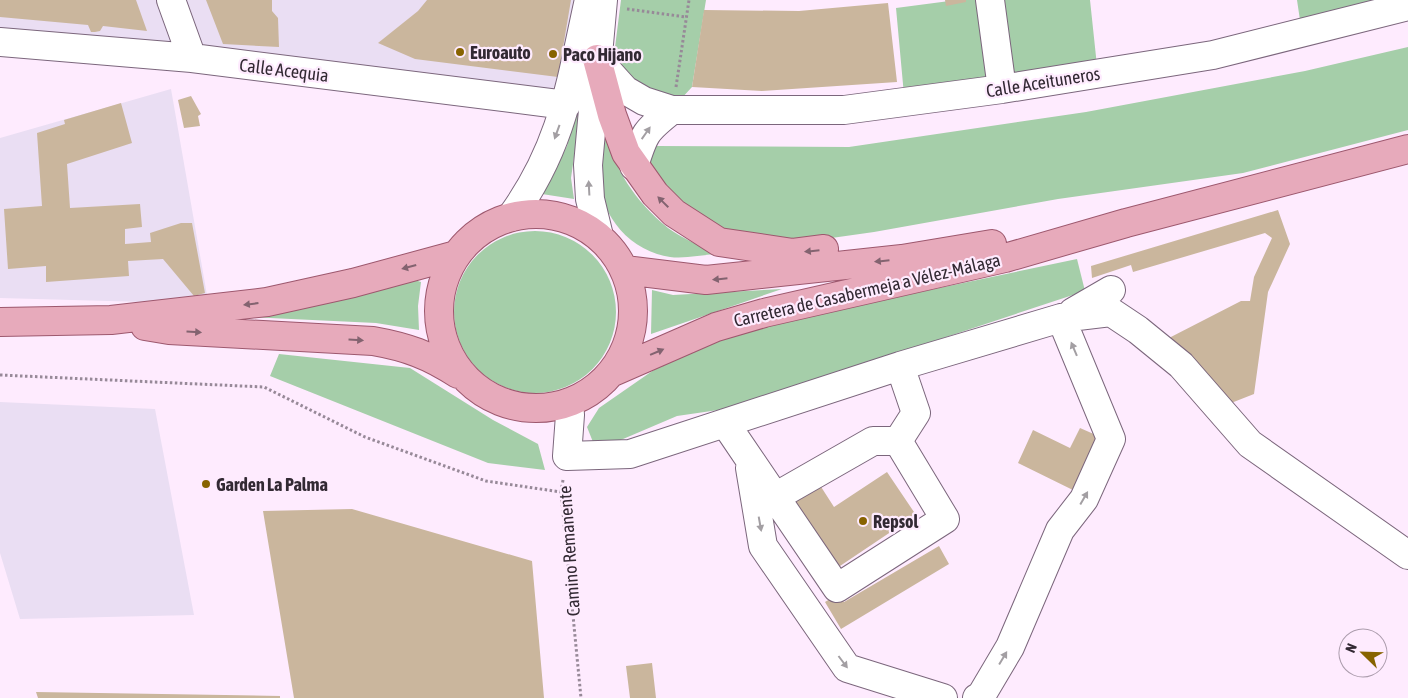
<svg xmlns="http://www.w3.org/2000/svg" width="1408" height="698" font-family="'Asap Condensed',sans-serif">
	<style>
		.industrial { fill: #eadef3 }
		.green { fill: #a5cea9 }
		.building { fill: #cab69d }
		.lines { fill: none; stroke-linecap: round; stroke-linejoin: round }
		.minor-casing { stroke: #7b667c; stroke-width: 30 }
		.major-casing { stroke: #9d586e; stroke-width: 30 }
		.path { stroke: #978998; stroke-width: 3; stroke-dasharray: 2.5 2.5; stroke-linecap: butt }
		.minor { stroke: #fff; stroke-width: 28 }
		.major { stroke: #e7aabb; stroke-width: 28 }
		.oneway { fill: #a39fa3 }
		.oneway2 { fill: #836370 }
		.poi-dot { fill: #876300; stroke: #feebfe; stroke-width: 2 }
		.labels { text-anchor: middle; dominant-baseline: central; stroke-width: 4.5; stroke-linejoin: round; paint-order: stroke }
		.poi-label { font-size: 18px; font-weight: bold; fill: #322933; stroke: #feebfe; text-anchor: start }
		.street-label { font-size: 18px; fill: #322933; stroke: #feebfe }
	</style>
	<rect width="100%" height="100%" fill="#feebfe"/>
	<path class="industrial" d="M 0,0 L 579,0 L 564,91 L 147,40 L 0,30 Z
		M 171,89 L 208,301 L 181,303 L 0,298 L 0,138 Z
		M 0,402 L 155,409 L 194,615 L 20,619 L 0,553 Z"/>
	<path class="green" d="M 621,0 L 706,0 L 692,87 L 680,100 L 646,94 L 613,63 Z
		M 957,0 L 1090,0 L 1097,66 L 904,95 L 896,8 Z
		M 1297,0 L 1408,0 L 1301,27 Z
		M 1408,47 L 1408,130 L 1243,173 L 1058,199 L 874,232 L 789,244 L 732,238 L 689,214 L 647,170 L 656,146 L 849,147 L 1086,112 L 1305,71 Z
		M 586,73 L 571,178 L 574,199 L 542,194 L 567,146 Z
		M 604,129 C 615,170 634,200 668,228 C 681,238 700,245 716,254 C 701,255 684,259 670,257 C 624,250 595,207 598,163 C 599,152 602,140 604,129 Z
		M454 312a81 81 0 1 1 162 0a81 81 0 1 1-162 0Z
		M 1077,259 L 1085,291 L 732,408 L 677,416 L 609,445 L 593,442 L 587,427 L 599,408 L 684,349 L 777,322 Z
		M 415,280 L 421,282 L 418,306 L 419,330 L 376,323 L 251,317 Z
		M 782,289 L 651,334 L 652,290 L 673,295 Z
		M 279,354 L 410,368 L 493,420 L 538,444 L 545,470 L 488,463 L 270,376 Z"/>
	<path class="building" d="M 0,0 L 136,0 L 147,31 L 103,26 L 100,31 L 95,32 L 91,32 L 88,25 L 0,17 Z
		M 206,0 L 272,0 L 272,11 L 278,18 L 279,47 L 223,44 Z
		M 427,0 L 571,0 L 558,77 L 415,59 L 378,43 L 418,11 Z
		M 945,0 L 966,0 L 966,2 L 946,6 Z
		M 888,3 L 897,82 L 762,91 L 692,87 L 704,10 L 799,11 Z
		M 191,96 L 201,114 L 198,116 L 200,126 L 184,128 L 178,100 Z
		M 121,103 L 132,143 L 67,164 L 70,208 L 140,204 L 142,227 L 125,229 L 125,244 L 151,242 L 150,233 L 181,223 L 192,223 L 205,293 L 194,296 L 163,259 L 128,261 L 129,276 L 46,282 L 46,266 L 8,269 L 4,209 L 42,206 L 37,133 L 65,124 L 64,120 Z
		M 1278,210 L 1290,244 L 1268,292 L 1254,394 L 1226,405 L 1167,339 L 1241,301 L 1250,301 L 1254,277 L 1272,238 L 1265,233 L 1133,272 L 1131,265 L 1092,278 L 1091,266 Z
		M 1080,428 L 1105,439 L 1079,493 L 1018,463 L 1033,430 L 1070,448 Z
		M 887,472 L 916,515 L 837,568 L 789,497 L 816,479 L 834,507 Z
		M 352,509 L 532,561 L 544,698 L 294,698 L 263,511 Z
		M 939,546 L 949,564 L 841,629 L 825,602 L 838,594 L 844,602 Z
		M 652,663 L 656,698 L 630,698 L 626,666 Z
		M 36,692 L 280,696 L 280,698 L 38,698 Z"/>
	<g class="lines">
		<g class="minor-casing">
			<path id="minor" d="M 171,0 L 192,58
				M 990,0 L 1002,89
				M 0,42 L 192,58 L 566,105
				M 597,59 L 625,90 L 644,101 L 672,110 L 844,110 L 1002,89 L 1213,55 L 1408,6
				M 634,166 C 644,134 645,131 672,110
				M 511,217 C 562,147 570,86 588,4
				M 599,236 L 590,199 L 588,165 L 603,0
				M 1073,312 L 1111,290
				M 569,403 L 570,415 L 567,456 L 630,454 L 900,366 L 1061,318 L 1111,312 L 1138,330 L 1181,365 L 1250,444 L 1408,555
				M 725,423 L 837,588 L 945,519 L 898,441 L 916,413 L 900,366
				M 750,468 L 763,546 L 847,668 L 943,698
				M 775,497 L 873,441 L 898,441
				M 977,698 L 981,696 L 1010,647 L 1060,530 L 1084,499 L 1111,439 L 1061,318"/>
		</g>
		<g class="major-casing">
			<path id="major" d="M 597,59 L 612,115 L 626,153 L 655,194 L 674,213 L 719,242 L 793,253 L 824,249
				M439 311a97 97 0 1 1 194 0a97 97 0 1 1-194 0Z
				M 625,270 L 706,280 L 902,259 L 992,244
				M 0,322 L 111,320 L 267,302 L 353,283 L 456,255
				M 145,326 L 169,330 L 373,341 C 407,347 429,355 458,374
				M 613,372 L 716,327 L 764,313 L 1005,258 L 1126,223 L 1408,149"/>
		</g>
		<path class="path" d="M 627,9 L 686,17
			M 676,87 L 689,0
			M 0,375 L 264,387 L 365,437 L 486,481 L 561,492
			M 563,480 L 561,492 L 581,698"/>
		<use href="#minor" class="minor"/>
		<use href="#major" class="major"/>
	</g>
	<defs><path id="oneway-solid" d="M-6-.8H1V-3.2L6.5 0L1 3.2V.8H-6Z" transform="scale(1.25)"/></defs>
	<g class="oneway">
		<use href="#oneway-solid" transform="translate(557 132) rotate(110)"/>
		<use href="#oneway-solid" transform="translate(646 133) rotate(-55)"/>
		<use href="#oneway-solid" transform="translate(589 188) rotate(-93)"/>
		<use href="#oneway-solid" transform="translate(1074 349) rotate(-113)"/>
		<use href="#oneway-solid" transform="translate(1084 498) rotate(-60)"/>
		<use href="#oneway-solid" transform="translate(760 524) rotate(80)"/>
		<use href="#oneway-solid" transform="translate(1003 658) rotate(-59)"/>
		<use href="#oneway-solid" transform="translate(843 662) rotate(53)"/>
	</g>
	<g class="oneway2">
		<use href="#oneway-solid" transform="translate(663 202) rotate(-135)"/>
		<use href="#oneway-solid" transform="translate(812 251) rotate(174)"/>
		<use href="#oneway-solid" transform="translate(882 261) rotate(174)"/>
		<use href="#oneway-solid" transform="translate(409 267) rotate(165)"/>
		<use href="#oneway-solid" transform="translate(720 279) rotate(174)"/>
		<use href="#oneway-solid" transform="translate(251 304) rotate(173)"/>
		<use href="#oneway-solid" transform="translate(194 332) rotate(3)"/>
		<use href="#oneway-solid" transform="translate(356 340) rotate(3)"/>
		<use href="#oneway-solid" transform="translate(657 352) rotate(-23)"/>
	</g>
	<g class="poi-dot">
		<circle cx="460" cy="52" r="5"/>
		<circle cx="553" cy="54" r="5"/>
		<circle cx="206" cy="484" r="5"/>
		<circle cx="863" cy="521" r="5"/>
	</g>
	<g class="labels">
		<g class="poi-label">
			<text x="470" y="52">Euroauto</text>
			<text x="563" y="54">Paco Hijano</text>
			<text x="216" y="484">Garden La Palma</text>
			<text x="873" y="521">Repsol</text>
		</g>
		<g class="street-label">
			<text transform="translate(284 70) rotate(7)">Calle Acequia</text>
			<text transform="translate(1043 82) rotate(-9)">Calle Aceituneros</text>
			<text transform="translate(867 290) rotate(-13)">Carretera de Casabermeja a Vélez-Málaga</text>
			<text transform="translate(569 551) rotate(-94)">Camino Remanente</text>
		</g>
	</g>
	<g transform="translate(1363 653) rotate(293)"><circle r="24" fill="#feebfe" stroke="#ac9dad"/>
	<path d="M0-4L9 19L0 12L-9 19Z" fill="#876300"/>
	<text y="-8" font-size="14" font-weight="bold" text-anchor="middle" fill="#322933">N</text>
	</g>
</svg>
